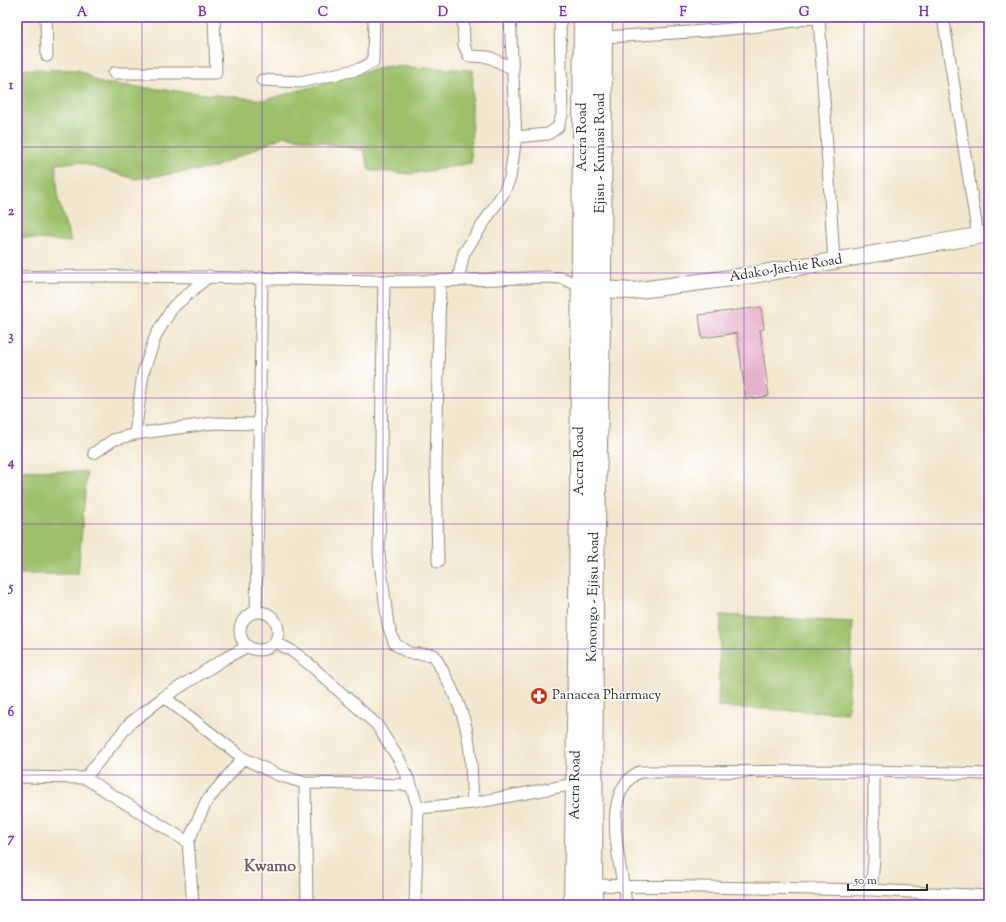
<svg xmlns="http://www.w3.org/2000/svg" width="1006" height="922" font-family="'Sorts Mill Goudy',serif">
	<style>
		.green { fill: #9dc06a; stroke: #64764a }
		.building { fill: #e6b1cb }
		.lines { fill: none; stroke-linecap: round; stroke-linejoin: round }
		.street-casing { stroke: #8e897c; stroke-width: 13 }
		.secondary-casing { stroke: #8e897c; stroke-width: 18 }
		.highway-casing { stroke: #8e897c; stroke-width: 22 }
		.street { stroke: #fff; stroke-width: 11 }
		.secondary { stroke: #fff; stroke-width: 16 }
		.highway { stroke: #fff; stroke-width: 20 }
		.grid { fill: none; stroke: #7b2cbf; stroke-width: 1; stroke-opacity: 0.55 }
		.labels { text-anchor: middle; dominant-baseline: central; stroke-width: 3; stroke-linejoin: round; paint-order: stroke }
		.street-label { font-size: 14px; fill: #2b2b2b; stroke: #fff }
		.poi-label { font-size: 14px; fill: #2b2b2b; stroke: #fff; text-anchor: start }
		.quarter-label { font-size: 16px; font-weight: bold; fill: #6c5a63; stroke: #fff }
		.neatline { fill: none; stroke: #7b2cbf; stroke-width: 1.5 }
		.grid-label { font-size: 13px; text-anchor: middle; font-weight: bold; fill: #7b2cbf }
	</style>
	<rect width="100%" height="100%" fill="#fff"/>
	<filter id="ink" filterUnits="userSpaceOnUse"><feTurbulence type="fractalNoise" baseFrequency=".025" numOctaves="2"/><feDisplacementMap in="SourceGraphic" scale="8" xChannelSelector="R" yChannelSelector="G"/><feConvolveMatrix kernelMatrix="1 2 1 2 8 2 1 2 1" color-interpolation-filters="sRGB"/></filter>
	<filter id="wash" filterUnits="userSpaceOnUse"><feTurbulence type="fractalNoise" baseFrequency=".012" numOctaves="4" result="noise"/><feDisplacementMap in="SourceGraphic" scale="16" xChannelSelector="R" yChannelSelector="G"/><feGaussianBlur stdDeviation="0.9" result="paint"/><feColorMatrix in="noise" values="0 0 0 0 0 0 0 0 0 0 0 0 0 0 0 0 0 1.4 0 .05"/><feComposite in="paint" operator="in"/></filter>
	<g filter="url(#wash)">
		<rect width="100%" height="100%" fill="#f2e7ce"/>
		<path class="green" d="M 386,66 L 473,70 L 471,163 L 411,174 L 369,170 L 364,150 L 284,136 L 213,168 L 135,179 L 78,162 L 56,164 L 58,200 L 71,242 L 17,237 L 17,69 L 79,70 L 100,83 L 265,100 Z
			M 17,470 L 87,472 L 78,574 L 17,574 Z
			M 721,615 L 853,622 L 848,713 L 718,707 Z"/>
		<g id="blocks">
			<path class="building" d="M 761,307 L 764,329 L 760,330 L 769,396 L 746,399 L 737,333 L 702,338 L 699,315 Z"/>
		</g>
	</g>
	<g filter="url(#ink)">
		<use href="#blocks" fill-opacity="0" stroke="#8e897c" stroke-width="1"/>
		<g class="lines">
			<g class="street-casing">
				<path id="street" d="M 46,17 L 47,56
					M 463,17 L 464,45 L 469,56 L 489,57 L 513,69
					M 819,17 L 834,262
					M 943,17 L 978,236
					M 602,37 C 674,33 745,31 816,17
					M 114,73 L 216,73 L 214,17
					M 262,80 L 300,82 L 360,69 L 373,62 L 374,17
					M 516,137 L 548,134 L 558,127 L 562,115 L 560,17
					M 17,277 C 140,274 261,279 384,281 C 439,282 493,279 548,277 L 562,278 L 582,287
					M 458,280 L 464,253 L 504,192 L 510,178 L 516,137 L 510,17
					M 384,281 L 379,554 L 388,625 L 395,644 L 409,653 L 434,655 C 444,673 454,691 461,711 C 472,739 471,773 473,803
					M 135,434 L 143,373 L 156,335 L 173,307 L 209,276
					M 94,453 L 113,440 L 135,434 L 214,423 L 260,424
					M 438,562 L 436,465 L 440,281
					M 256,612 L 262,277
					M240 631a19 19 0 1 1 38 0a19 19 0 1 1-38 0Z
					M 275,642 L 292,651 L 308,663 L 377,725 L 400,761 L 411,785 L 418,808 L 415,905
					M 164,697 L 243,758 L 278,775 L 305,783 L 411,785
					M 17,777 L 85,778 L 188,842
					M 85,778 L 130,723 L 164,697 L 224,659 L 248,646
					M 305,783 L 307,905
					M 418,808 L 473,803 L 580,783
					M 592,885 L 871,890 L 989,896
					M 871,890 L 874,860 L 874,771
					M 193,905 L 188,842 L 206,802 L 243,758
					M 626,905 C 623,869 597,794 639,772 L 874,771 L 989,774"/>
			</g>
			<g class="secondary-casing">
				<path id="secondary" d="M 590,288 L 632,291 L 746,276 L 989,234"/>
			</g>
			<g class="highway-casing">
				<path id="highway" d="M 574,905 L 579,606 L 584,17
					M 592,905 L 593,605 L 601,289 L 602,17"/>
			</g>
			<use href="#street" class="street"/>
			<use href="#secondary" class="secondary"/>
			<use href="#highway" class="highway"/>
		</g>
	</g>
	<path class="grid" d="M 142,17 L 142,905M 262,17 L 262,905M 383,17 L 383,905M 503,17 L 503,905M 623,17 L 623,905M 744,17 L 744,905M 864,17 L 864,905M 17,147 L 989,147M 17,273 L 989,273M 17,398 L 989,398M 17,524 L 989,524M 17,649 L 989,649M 17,775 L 989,775"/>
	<defs>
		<g id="pharmacy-disc" transform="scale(0.9)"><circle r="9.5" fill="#c8321e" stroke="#fff"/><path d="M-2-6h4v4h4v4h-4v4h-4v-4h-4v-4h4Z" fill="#fff"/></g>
	</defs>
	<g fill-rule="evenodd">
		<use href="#pharmacy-disc" x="539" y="696"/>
	</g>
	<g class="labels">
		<g class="street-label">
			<text transform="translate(583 137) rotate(-90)">Accra Road</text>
			<text transform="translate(601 153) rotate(-90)">Ejisu - Kumasi Road</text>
			<text transform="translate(786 269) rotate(-9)">Adako-Jachie Road</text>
			<text transform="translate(580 461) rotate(-90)">Accra Road</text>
			<text transform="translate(594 597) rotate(-89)">Konongo - Ejisu Road</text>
			<text transform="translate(576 785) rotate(-89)">Accra Road</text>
		</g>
		<g class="poi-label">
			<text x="552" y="696">Panacea Pharmacy</text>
		</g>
		<g class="quarter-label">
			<text x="270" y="867">Kwamo</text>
		</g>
	</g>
	<rect width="1006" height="922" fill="none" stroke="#fff" stroke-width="44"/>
	<path d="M848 884v6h79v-6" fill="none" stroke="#2b2b2b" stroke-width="2"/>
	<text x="854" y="884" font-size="12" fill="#2b2b2b" stroke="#ffffff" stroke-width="3" paint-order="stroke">50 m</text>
	<rect x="22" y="22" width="962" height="878" class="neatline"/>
	<g class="grid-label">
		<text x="82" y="16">A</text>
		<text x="202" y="16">B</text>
		<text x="323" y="16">C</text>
		<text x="443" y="16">D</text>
		<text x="563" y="16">E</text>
		<text x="683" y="16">F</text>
		<text x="804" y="16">G</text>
		<text x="924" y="16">H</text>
		<text x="11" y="89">1</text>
		<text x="11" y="215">2</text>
		<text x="11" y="340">3</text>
		<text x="11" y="466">4</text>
		<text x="11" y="591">5</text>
		<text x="11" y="716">6</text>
		<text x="11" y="842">7</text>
	</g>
</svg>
